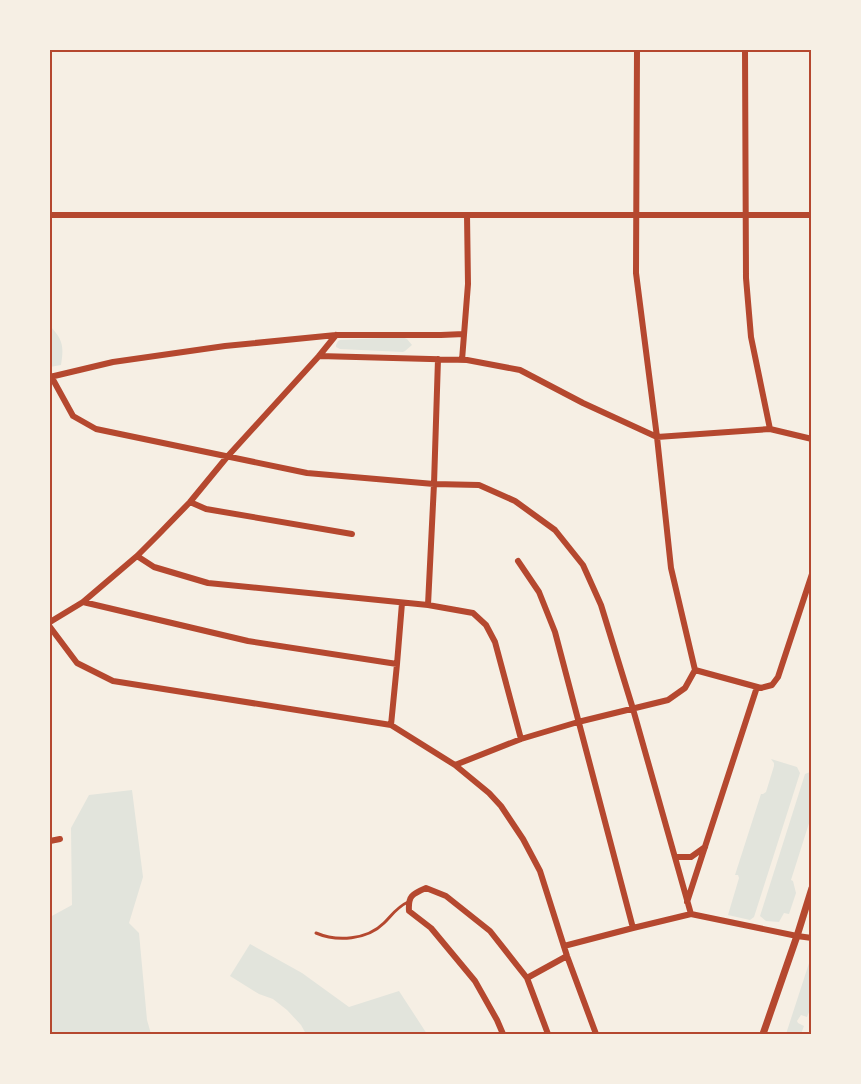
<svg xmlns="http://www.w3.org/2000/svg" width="861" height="1084" font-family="'Work Sans',sans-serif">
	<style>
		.green { fill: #e2e4dc }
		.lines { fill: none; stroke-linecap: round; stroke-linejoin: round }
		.service { stroke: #b5482f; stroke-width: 3 }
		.minor { stroke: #b5482f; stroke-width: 6 }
		.tertiary { stroke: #b5482f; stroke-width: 7 }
		.neatline { fill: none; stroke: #b5482f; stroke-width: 2 }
	</style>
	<rect width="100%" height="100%" fill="#f6efe4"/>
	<path class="green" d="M 50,326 C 63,340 64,346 61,365 L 50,367 Z
		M 402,337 L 407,339 L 412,345 L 405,351 L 403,352 L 340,349 L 336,347 L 336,345 L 338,341 L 340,340 Z
		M 771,759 L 797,767 L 800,773 L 754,917 L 750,920 L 728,915 L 739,878 L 738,875 L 735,875 L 761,794 L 763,794 L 766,792 L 774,766 L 774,763 Z
		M 810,772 L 812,772 L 811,820 L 810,820 L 791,880 L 793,881 L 796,893 L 789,914 L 784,913 L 779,922 L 766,921 L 760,916 L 805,774 Z
		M 132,790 L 143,877 L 129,923 L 139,933 L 147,1020 L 151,1034 L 50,1034 L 50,917 L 72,905 L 71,828 L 89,795 Z
		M 250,944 L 302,973 L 349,1007 L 399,991 L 427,1034 L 306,1034 L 301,1025 L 287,1010 L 273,999 L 259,994 L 230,976 Z
		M 811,957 L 811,1007 L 807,1017 L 801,1015 L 797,1021 L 798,1023 L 804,1026 L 801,1034 L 786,1034 Z"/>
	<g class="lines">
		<path class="service" d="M 316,933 C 337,942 367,940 384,923 C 392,915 397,907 408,902"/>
		<path class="minor" d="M 745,50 L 746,278 L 751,337 L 770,429
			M 50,215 L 812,215
			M 319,356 L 467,360 L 520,370 L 583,403 L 657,437 L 770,429 L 812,439
			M 462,360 L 468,284 L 467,215
			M 51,376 L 73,416 L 96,429 L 307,473 L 434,484 L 479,485 L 515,501 L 555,530 L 583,565 L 601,605 L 633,709 L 691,914
			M 50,377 L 113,362 L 225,346 L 336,335 L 441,335 L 464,334
			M 190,502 L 206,509 L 352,534
			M 137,556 L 154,567 L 208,583 L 428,605 L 473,613 L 486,625 L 495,642 L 521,739
			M 518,561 L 539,592 L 555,632 L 633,928
			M 83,602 L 248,641 L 397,664
			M 428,605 L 434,484 L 438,359
			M 50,622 L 83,602 L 137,556 L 158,535 L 190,502 L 227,457 L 319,356 L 336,335
			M 50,627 L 77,663 L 113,681 L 391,725 L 455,765 L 489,793 L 501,806 L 523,839 L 540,871 L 567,956 L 596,1034
			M 695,670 L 761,688 L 772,685 L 778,677 L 812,574
			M 391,725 L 397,664 L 402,603
			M 455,765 L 521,739 L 578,722 L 668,700 L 685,688 L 695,670 L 671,568 L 657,437 L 636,273 L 637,50
			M 50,841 L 60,839
			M 675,857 L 691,857 L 705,847
			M 687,902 L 757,687
			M 564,946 L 633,928 L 691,914 L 797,936 L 812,938
			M 527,978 L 567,956
			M 503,1034 L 497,1020 L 475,981 L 431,928 L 409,911 C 408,896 412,894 426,888 L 446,896 L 490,931 L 527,978 L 548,1034"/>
		<path class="tertiary" d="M 763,1034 L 797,936 L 812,888"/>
	</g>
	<rect width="861" height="1084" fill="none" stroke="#f6efe4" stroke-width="102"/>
	<rect x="51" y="51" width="759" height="982" class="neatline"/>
</svg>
